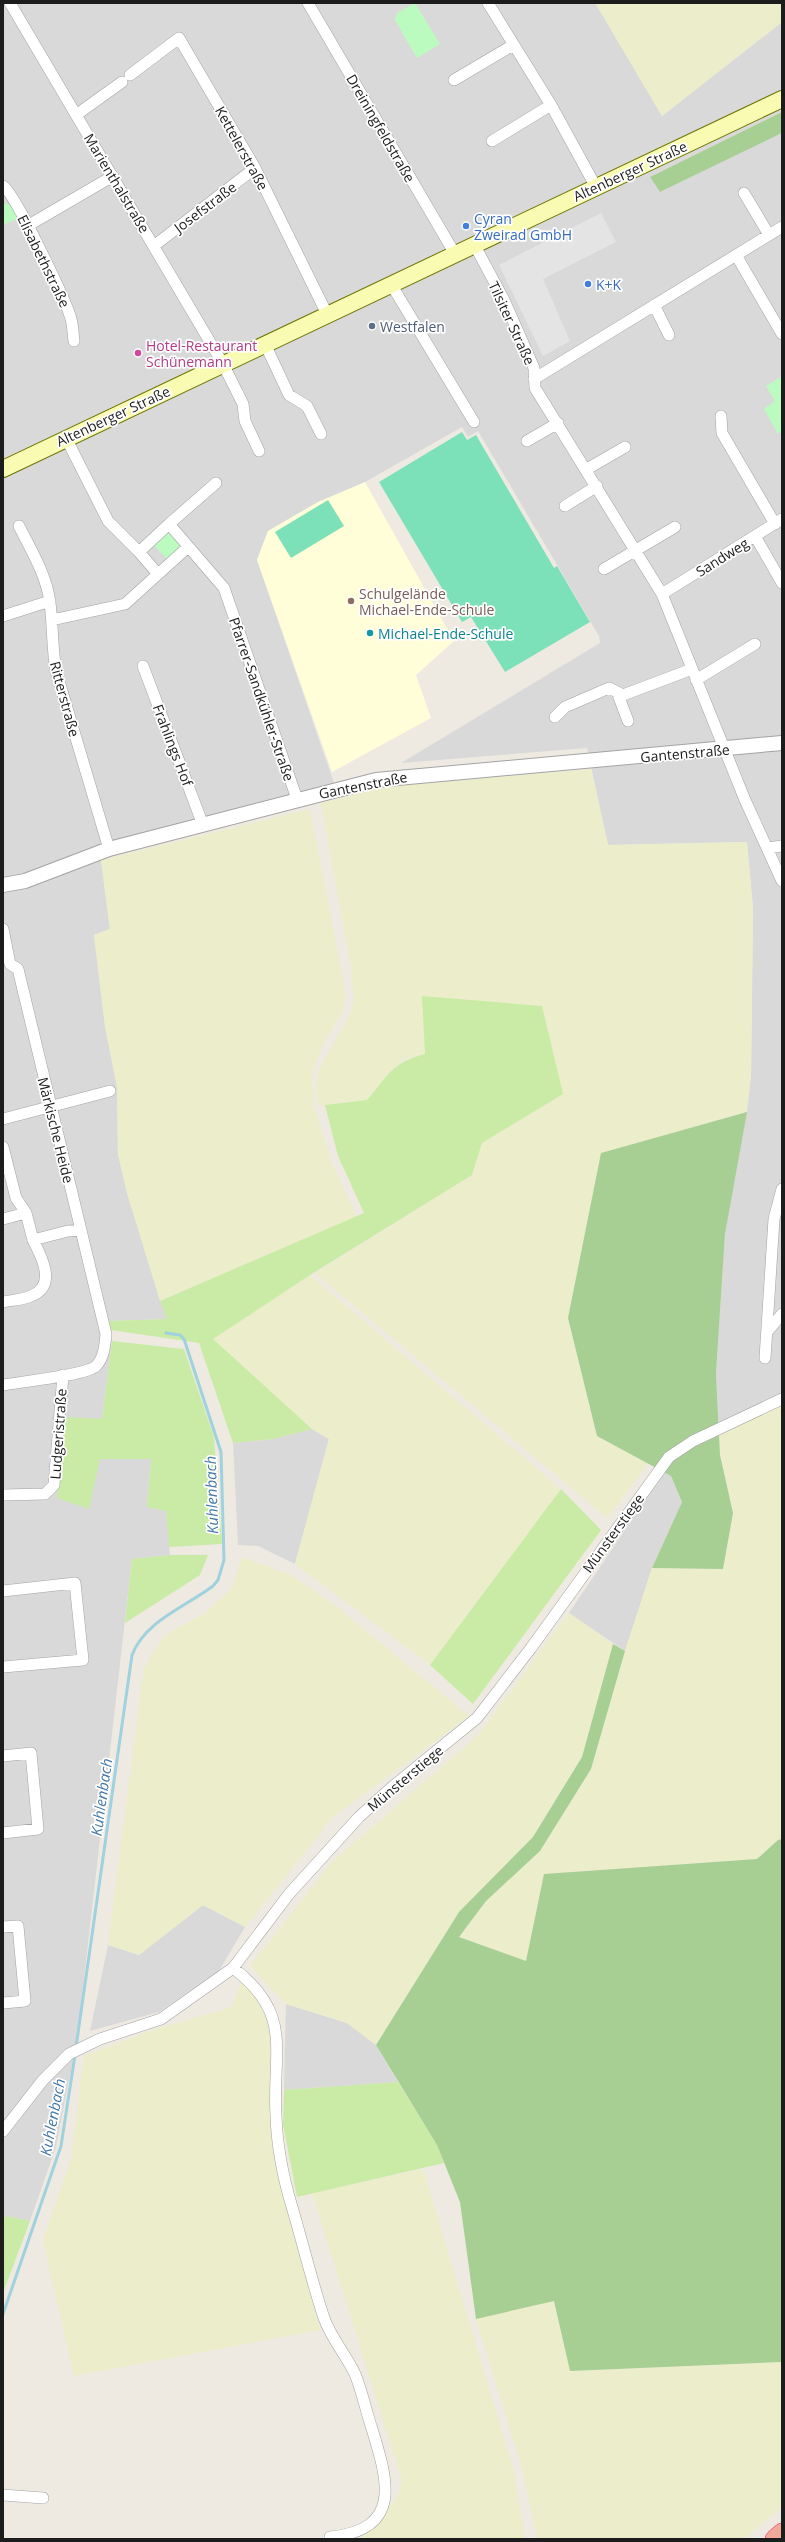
<svg xmlns="http://www.w3.org/2000/svg" width="785" height="2542" font-family="'Open Sans',sans-serif">
	<style>
		.residential { fill: #dad9d9 }
		.education { fill: #fffed9 }
		.farmland { fill: #eceecb }
		.grass { fill: #c9eba5 }
		.forest { fill: #a7cf94 }
		.park { fill: #bcfbbf }
		.pitch { fill: #7ce0b8 }
		.parking { fill: #e4e4e4 }
		.lines { fill: none; stroke-linecap: round; stroke-linejoin: round }
		.stream { stroke: #a0d1de; stroke-width: 3 }
		.minor-casing { stroke: #a3a3a3; stroke-width: 12 }
		.tertiary-casing { stroke: #a3a3a3; stroke-width: 16 }
		.secondary-casing { stroke: #6b7501; stroke-width: 18 }
		.trunk-casing { stroke: #dc1e63; stroke-width: 20 }
		.minor { stroke: #fff; stroke-width: 11 }
		.tertiary { stroke: #fff; stroke-width: 14 }
		.secondary { stroke: #f9fbb2; stroke-width: 16 }
		.trunk { stroke: #f4aa98; stroke-width: 19 }
		.shop-dot { fill: #3f7fe0; stroke: #fff; stroke-width: 1.5 }
		.service-dot { fill: #5c6f8a; stroke: #fff; stroke-width: 1.5 }
		.hotel-dot { fill: #d1479c; stroke: #fff; stroke-width: 1.5 }
		.education-dot { fill: #8d6e63; stroke: #fff; stroke-width: 1.5 }
		.culture-dot { fill: #0f9aa8; stroke: #fff; stroke-width: 1.5 }
		.labels { text-anchor: middle; dominant-baseline: central; stroke-width: 3.5; stroke-linejoin: round; paint-order: stroke }
		.street-label { font-size: 14px; fill: #1c1c1c; stroke: #fff }
		.shop-label { font-size: 14px; fill: #366cbe; stroke: #fff; text-anchor: start }
		.service-label { font-size: 14px; fill: #4e5e75; stroke: #fff; text-anchor: start }
		.hotel-label { font-size: 14px; fill: #b23c85; stroke: #fff; text-anchor: start }
		.education-label { font-size: 14px; fill: #785e54; stroke: #fff; text-anchor: start }
		.culture-label { font-size: 14px; fill: #0d838f; stroke: #fff; text-anchor: start }
		.water-label { font-size: 15px; font-style: italic; fill: #4377a6; stroke: #fff }
	</style>
	<rect width="100%" height="100%" fill="#eeeae1"/>
	<path class="residential" d="M 3,3 L 596,3 L 662,116 L 782,22 L 782,112 L 650,177 L 660,192 L 782,133 L 782,1403 L 719,1433 L 716,1374 L 725,1234 L 751,1076 L 753,909 L 747,842 L 608,845 L 587,748 L 401,763 L 600,643 L 599,636 L 478,431 L 468,437 L 462,427 L 365,482 L 268,531 L 257,560 L 335,786 L 101,860 L 110,929 L 94,935 L 105,1026 L 117,1087 L 118,1154 L 127,1193 L 168,1319 L 109,1321 L 112,1341 L 102,1419 L 100,1459 L 151,1459 L 147,1507 L 166,1511 L 170,1555 L 132,1559 L 77,2040 L 56,2147 L 30,2221 L 6,2216 L 3,2220 Z
		M 312,1429 L 329,1439 L 295,1564 L 258,1546 L 238,1545 L 233,1443 L 273,1439 Z
		M 664,1472 L 671,1476 L 682,1502 L 652,1568 L 625,1651 L 569,1613 Z
		M 203,1905 L 245,1927 L 219,1971 L 159,2012 L 90,2031 L 108,1945 L 139,1955 Z
		M 286,2004 L 347,2023 L 376,2045 L 398,2082 L 284,2090 Z"/>
	<path class="education" d="M 365,482 L 454,641 L 416,675 L 431,718 L 332,772 L 257,560 L 268,531 L 318,502 Z"/>
	<path class="farmland" d="M 595,3 L 782,3 L 782,22 L 662,116 Z
		M 591,769 L 608,845 L 747,842 L 753,909 L 751,1076 L 747,1112 L 601,1153 L 597,1436 L 648,1464 L 607,1518 L 315,1273 L 472,1175 L 482,1143 L 563,1094 L 423,996 L 425,1054 L 406,1059 L 394,1067 L 367,1100 L 318,1106 L 316,1084 L 318,1072 L 350,1014 L 354,999 L 351,967 L 321,803 L 385,787 Z
		M 310,809 L 346,996 L 343,1011 L 324,1042 L 312,1073 L 314,1105 L 330,1159 L 357,1217 L 160,1301 L 127,1193 L 118,1154 L 117,1087 L 105,1026 L 94,935 L 110,929 L 101,860 Z
		M 310,1275 L 561,1489 L 430,1665 L 295,1564 L 329,1439 L 312,1429 L 212,1339 Z
		M 782,1403 L 782,1839 L 778,1840 L 757,1859 L 544,1874 L 526,1961 L 459,1937 L 486,1901 L 540,1851 L 591,1769 L 625,1651 L 652,1568 L 723,1569 L 733,1513 L 720,1455 L 719,1433 Z
		M 242,1557 L 291,1575 L 335,1605 L 469,1716 L 332,1818 L 245,1927 L 203,1905 L 139,1955 L 108,1945 L 144,1668 L 165,1635 L 205,1613 L 232,1588 Z
		M 569,1613 L 613,1644 L 582,1757 L 533,1837 L 459,1912 L 376,2045 L 347,2023 L 286,2004 L 250,1966 L 333,1861 L 477,1736 Z
		M 241,1982 L 261,2003 L 271,2032 L 270,2113 L 278,2172 L 320,2330 L 74,2376 L 43,2240 L 71,2160 L 84,2056 L 152,2030 L 232,2007 Z
		M 423,2169 L 514,2472 L 525,2539 L 364,2539 L 364,2536 L 397,2498 L 402,2481 L 312,2193 Z
		M 554,2301 L 571,2371 L 782,2362 L 782,2507 L 744,2539 L 537,2539 L 522,2468 L 476,2319 Z"/>
	<path class="grass" d="M 422,996 L 542,1006 L 563,1094 L 482,1143 L 472,1175 L 310,1275 L 213,1339 L 312,1429 L 273,1439 L 233,1443 L 199,1343 L 111,1330 L 109,1321 L 167,1319 L 160,1301 L 364,1213 L 338,1156 L 325,1105 L 367,1100 C 389,1075 391,1063 425,1054 Z
		M 112,1341 L 184,1349 L 214,1437 L 222,1544 L 169,1547 L 166,1511 L 147,1507 L 151,1459 L 100,1459 L 89,1509 L 57,1498 L 64,1417 L 102,1419 Z
		M 561,1489 L 601,1530 L 473,1704 L 430,1665 Z
		M 170,1555 L 208,1555 L 200,1575 L 125,1623 L 132,1559 Z
		M 398,2082 L 437,2145 L 444,2163 L 297,2197 L 283,2124 L 284,2090 Z
		M 6,2216 L 30,2221 L 3,2293 L 3,2220 Z"/>
	<path class="forest" d="M 782,112 L 782,133 L 660,192 L 650,177 Z
		M 747,1112 L 725,1234 L 716,1374 L 720,1455 L 733,1513 L 723,1569 L 652,1568 L 682,1502 L 671,1476 L 597,1436 L 568,1318 L 601,1153 Z
		M 613,1644 L 625,1651 L 591,1769 L 540,1851 L 486,1901 L 459,1937 L 526,1961 L 544,1874 L 757,1859 L 778,1840 L 782,1839 L 782,2362 L 570,2371 L 554,2301 L 476,2319 L 460,2202 L 437,2145 L 376,2045 L 459,1912 L 533,1837 L 582,1757 Z"/>
	<path class="park" d="M 415,3 L 440,44 L 417,58 L 395,20 L 397,13 Z
		M 3,203 L 11,205 L 19,218 L 3,225 Z
		M 782,376 L 782,431 L 778,434 L 764,409 L 775,401 L 766,386 Z
		M 169,531 L 179,543 L 179,547 L 167,559 L 152,543 Z"/>
	<path class="pitch" d="M 462,432 L 467,440 L 476,435 L 554,568 L 557,566 L 590,622 L 505,672 L 471,617 L 462,622 L 379,482 Z
		M 328,500 L 344,526 L 291,558 L 275,532 Z"/>
	<path class="parking" d="M 601,213 L 616,242 L 543,279 L 570,341 L 543,356 L 499,265 Z"/>
	<g class="lines">
		<path class="stream" d="M 76,2047 L 132,1655 C 145,1621 185,1607 213,1586 L 218,1580 L 224,1560 L 221,1452 L 184,1339 L 180,1335 L 166,1333
			M 3,2314 L 61,2146 L 75,2055"/>
		<g class="minor-casing">
			<path id="minor" d="M 10,3 L 223,364 L 243,404 L 245,421 L 259,451
				M 308,3 L 455,254
				M 488,3 L 551,105 L 596,187
				M 130,75 L 179,38 L 255,168 L 327,314
				M 454,80 L 513,45
				M 76,115 L 122,82
				M 492,141 L 551,105
				M 3,186 C 13,189 67,303 71,319 C 73,326 73,334 74,341
				M 744,193 L 769,235
				M 29,225 L 113,176
				M 474,244 L 504,300 L 534,368 L 535,388 L 662,594 L 745,800 L 782,881
				M 155,245 L 255,168
				M 736,255 L 782,334
				M 391,284 L 474,422
				M 654,305 L 669,335
				M 265,344 L 289,395 L 307,406 L 321,434
				M 534,379 L 782,227
				M 721,416 L 722,433 L 775,524
				M 66,438 L 108,521 L 139,552
				M 527,441 L 558,423
				M 587,469 L 625,447
				M 565,506 L 597,486
				M 169,524 L 216,483
				M 19,526 C 31,550 47,576 50,603 C 53,626 52,648 56,671 L 109,849
				M 755,536 L 782,583
				M 604,569 L 675,527
				M 158,574 L 139,552 L 169,524 L 224,588 L 297,799
				M 662,594 L 782,519
				M 3,616 L 50,601
				M 52,620 L 125,604 L 188,547
				M 143,666 L 203,825
				M 696,680 L 755,644
				M 617,692 L 628,721
				M 555,717 L 565,707 L 609,688 L 623,695 L 692,669
				M 768,848 L 782,846
				M 3,929 L 10,964 L 18,969 L 106,1334 C 105,1345 104,1358 96,1366 C 87,1375 20,1382 3,1385
				M 3,1119 L 110,1091
				M 3,1147 L 16,1198 L 26,1213 L 33,1240
				M 3,1219 L 26,1213
				M 3,1302 C 12,1300 23,1300 31,1296 C 57,1286 42,1257 33,1240 L 68,1231 L 81,1230
				M 767,1332 L 782,1314
				M 765,1358 L 774,1219 L 782,1189
				M 3,1495 L 45,1494 L 54,1485 L 63,1375
				M 3,1591 L 75,1583 L 83,1660 L 3,1667
				M 3,1756 L 31,1753 L 38,1829 L 3,1833
				M 3,1927 L 18,1926 L 25,2001 L 3,2003
				M 233,1968 C 294,2014 272,2051 276,2116 C 277,2147 283,2177 292,2207 C 303,2244 312,2282 324,2318 C 331,2338 346,2355 355,2374 C 362,2391 366,2411 372,2429 C 388,2481 403,2530 330,2537
				M 3,2131 L 43,2080 L 69,2054 L 100,2039 L 161,2019 L 233,1968 L 289,1894 L 359,1817 L 391,1788 L 477,1718 L 531,1648 L 669,1457 L 693,1441 L 782,1399
				M 3,2495 L 43,2498"/>
		</g>
		<g class="tertiary-casing">
			<path id="tertiary" d="M 3,885 L 25,881 L 109,849 L 376,780 L 782,743"/>
		</g>
		<g class="secondary-casing">
			<path id="secondary" d="M 3,469 L 782,99"/>
		</g>
		<g class="trunk-casing">
			<path id="trunk" d="M 775,2539 L 782,2533"/>
		</g>
		<use href="#minor" class="minor"/>
		<use href="#tertiary" class="tertiary"/>
		<use href="#secondary" class="secondary"/>
		<use href="#trunk" class="trunk"/>
	</g>
	<g class="shop-dot">
		<circle cx="466" cy="226" r="4"/>
		<circle cx="588" cy="284" r="4"/>
	</g>
	<circle class="service-dot" cx="372" cy="326" r="4"/>
	<circle class="hotel-dot" cx="138" cy="353" r="4"/>
	<circle class="education-dot" cx="351" cy="601" r="4"/>
	<circle class="culture-dot" cx="370" cy="633" r="4"/>
	<g class="labels">
		<g class="street-label">
			<text transform="translate(381 128) rotate(60)">Dreiningfeldstraße</text>
			<text transform="translate(242 148) rotate(61)">Kettelerstraße</text>
			<text transform="translate(630 171) rotate(-25)">Altenberger Straße</text>
			<text transform="translate(117 183) rotate(59)">Marienthalstraße</text>
			<text transform="translate(205 207) rotate(-37)">Josefstraße</text>
			<text transform="translate(44 261) rotate(64)">Elisabethstraße</text>
			<text transform="translate(512 323) rotate(65)">Tilsiter Straße</text>
			<text transform="translate(113 416) rotate(-25)">Altenberger Straße</text>
			<text transform="translate(722 557) rotate(-32)">Sandweg</text>
			<text transform="translate(65 699) rotate(75)">Ritterstraße</text>
			<text transform="translate(262 699) rotate(71)">Pfarrer-Sandkühler-Straße</text>
			<text transform="translate(173 745) rotate(69)">Frahlings Hof</text>
			<text transform="translate(685 753) rotate(-5)">Gantenstraße</text>
			<text transform="translate(363 785) rotate(-11)">Gantenstraße</text>
			<text transform="translate(56 1130) rotate(76)">Märkische Heide</text>
			<text transform="translate(58 1434) rotate(-86)">Ludgeristraße</text>
			<text transform="translate(613 1533) rotate(-54)">Münsterstiege</text>
			<text transform="translate(405 1778) rotate(-40)">Münsterstiege</text>
		</g>
		<g class="shop-label">
			<text x="474" y="218">Cyran<tspan x="474" dy="16">Zweirad GmbH</tspan></text>
			<text x="596" y="284">K+K</text>
		</g>
		<g class="service-label">
			<text x="380" y="326">Westfalen</text>
		</g>
		<g class="hotel-label">
			<text x="146" y="345">Hotel-Restaurant<tspan x="146" dy="16">Schünemann</tspan></text>
		</g>
		<g class="education-label">
			<text x="359" y="593">Schulgelände<tspan x="359" dy="16">Michael-Ende-Schule</tspan></text>
		</g>
		<g class="culture-label">
			<text x="378" y="633">Michael-Ende-Schule</text>
		</g>
		<g class="water-label">
			<text transform="translate(211 1495) rotate(-92)">Kuhlenbach</text>
			<text transform="translate(101 1797) rotate(-82)">Kuhlenbach</text>
			<text transform="translate(52 2117) rotate(-79)">Kuhlenbach</text>
		</g>
	</g>
	<rect width="785" height="2542" fill="none" stroke="#1c1c1c" stroke-width="8"/>
</svg>
